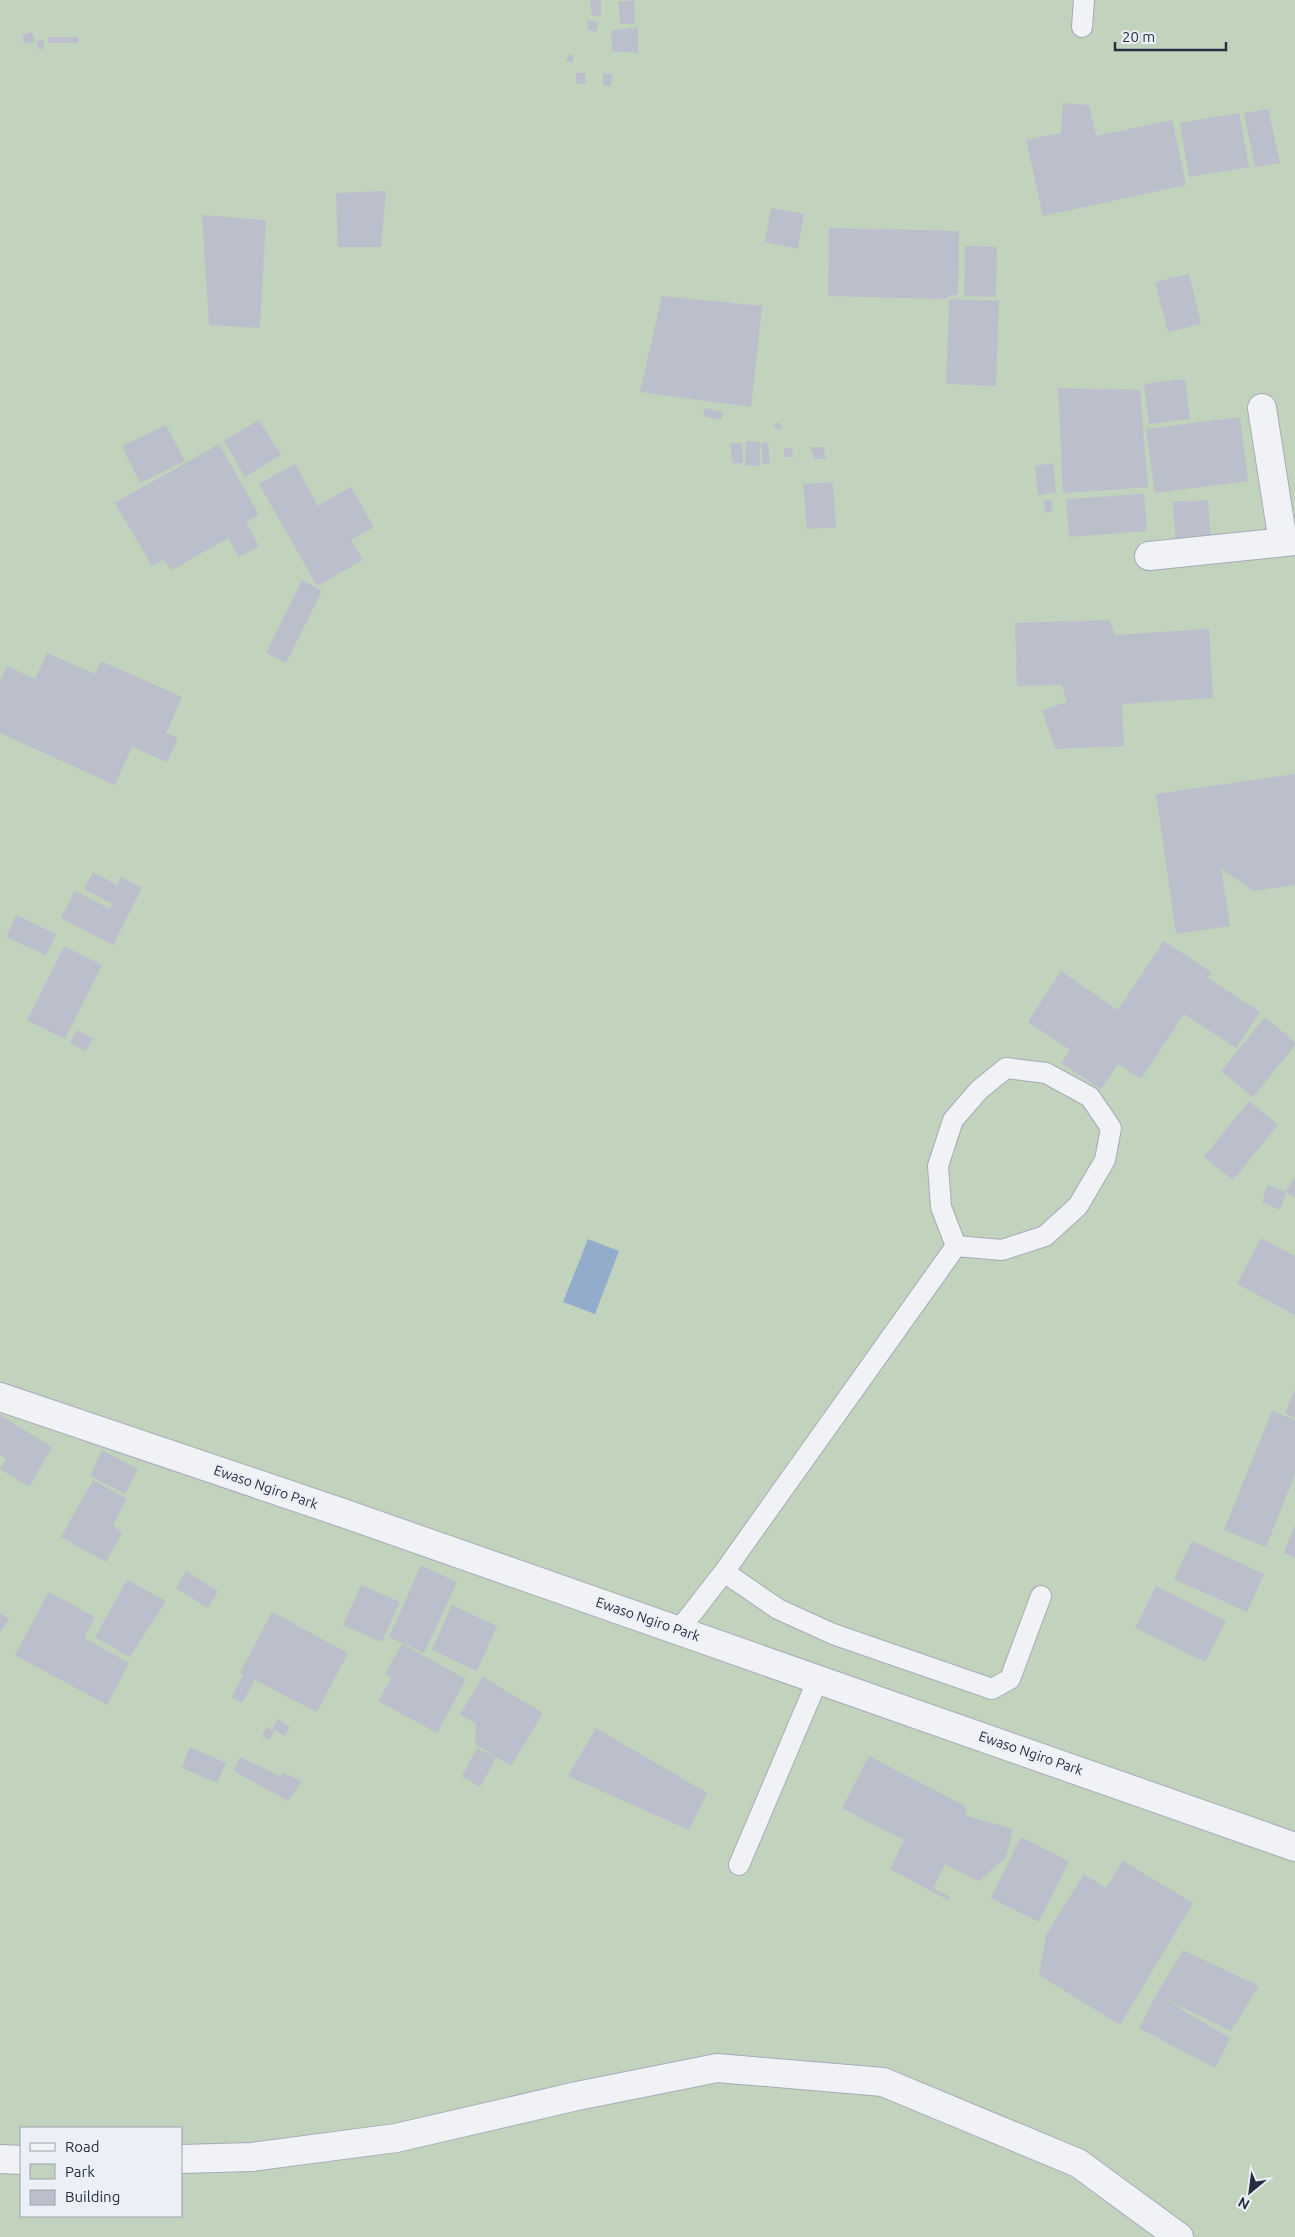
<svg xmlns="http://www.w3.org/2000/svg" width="1295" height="2237" font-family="Ubuntu,sans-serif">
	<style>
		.green { fill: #c1d3bd; fill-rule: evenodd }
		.water { fill: #94accc }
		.building { fill: #babfcb }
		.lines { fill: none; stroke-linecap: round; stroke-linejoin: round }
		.service-casing { stroke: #a6abb6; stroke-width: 22 }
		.minor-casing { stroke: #a6abb6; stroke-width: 30 }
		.service { stroke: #f0f2f6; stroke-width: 20 }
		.minor { stroke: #f0f2f6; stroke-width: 28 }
		.labels { text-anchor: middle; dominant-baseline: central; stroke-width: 5; stroke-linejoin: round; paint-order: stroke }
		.street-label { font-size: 14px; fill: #252d40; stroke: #ecf0f6 }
	</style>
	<rect width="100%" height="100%" fill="#dde1e8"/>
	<path class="green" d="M 0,0 L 1295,0 L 1295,2237 L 0,2237 ZM 21,2128 L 181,2128 L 181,2216 L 21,2216 Z"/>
	<path class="water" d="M 588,1239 L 619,1251 L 595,1314 L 563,1302 Z"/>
	<path class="building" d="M 590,0 L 601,0 L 601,16 L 592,16 Z
		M 634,0 L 635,24 L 620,24 L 618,2 Z
		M 587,20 L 599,22 L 596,32 L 588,30 Z
		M 638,27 L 638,53 L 612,51 L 611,31 Z
		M 32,32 L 35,42 L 24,44 L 22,35 Z
		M 48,37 L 78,37 L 78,43 L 48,43 Z
		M 38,40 L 44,40 L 44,49 L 37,49 Z
		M 569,54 L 574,56 L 572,63 L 566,61 Z
		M 576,73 L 585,73 L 586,85 L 576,83 Z
		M 603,73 L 612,74 L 611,86 L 603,86 Z
		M 1063,103 L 1089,105 L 1096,136 L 1172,120 L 1186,185 L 1043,216 L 1026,140 L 1061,133 Z
		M 1268,109 L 1280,163 L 1255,167 L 1244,113 Z
		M 1239,113 L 1249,167 L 1189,177 L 1180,123 Z
		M 386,191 L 381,247 L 338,247 L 336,193 Z
		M 771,208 L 804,214 L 798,249 L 765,242 Z
		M 202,215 L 266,220 L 260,328 L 209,325 Z
		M 829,228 L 959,231 L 958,294 L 943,299 L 828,296 Z
		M 965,246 L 997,247 L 996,297 L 964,296 Z
		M 1189,274 L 1201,324 L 1168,332 L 1155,282 Z
		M 662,296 L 762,306 L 751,407 L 640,392 Z
		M 949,299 L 999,301 L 996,386 L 946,384 Z
		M 1185,379 L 1190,419 L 1149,424 L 1144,384 Z
		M 1058,388 L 1140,390 L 1148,487 L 1063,493 Z
		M 705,408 L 723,412 L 721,420 L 703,416 Z
		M 1240,417 L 1248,481 L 1155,493 L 1146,429 Z
		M 259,420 L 281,455 L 245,477 L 224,441 Z
		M 777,422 L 783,426 L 778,431 L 773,426 Z
		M 166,425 L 185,461 L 140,483 L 122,446 Z
		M 746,441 L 760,442 L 760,466 L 745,465 Z
		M 768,442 L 770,464 L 763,464 L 761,443 Z
		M 730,443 L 742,443 L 743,463 L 732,463 Z
		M 219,444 L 259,515 L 246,522 L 259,546 L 239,557 L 228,538 L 172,570 L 163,560 L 152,566 L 115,503 Z
		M 810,447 L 823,447 L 826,459 L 814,459 Z
		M 784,448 L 792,448 L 793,457 L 784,457 Z
		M 1053,463 L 1056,492 L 1038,495 L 1035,466 Z
		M 295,464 L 318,506 L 351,487 L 374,527 L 351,540 L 363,560 L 317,586 L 259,484 Z
		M 833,482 L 836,527 L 807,529 L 803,484 Z
		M 1144,494 L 1147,531 L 1069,537 L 1066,499 Z
		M 1051,499 L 1053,511 L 1046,513 L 1043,501 Z
		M 1208,500 L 1211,544 L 1176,546 L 1173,502 Z
		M 302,580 L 322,591 L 286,663 L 266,653 Z
		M 1109,620 L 1115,635 L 1209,629 L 1213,698 L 1122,704 L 1124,746 L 1055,749 L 1042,710 L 1067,702 L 1062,685 L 1017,686 L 1015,623 Z
		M 47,653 L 95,674 L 101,661 L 182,697 L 166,733 L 178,738 L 167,762 L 132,747 L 115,785 L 0,733 L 0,682 L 7,666 L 35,679 Z
		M 1295,774 L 1295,885 L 1253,891 L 1221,868 L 1230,926 L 1176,934 L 1156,794 Z
		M 93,872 L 117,885 L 121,877 L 142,888 L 113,945 L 61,918 L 75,891 L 110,909 L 113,904 L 84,889 Z
		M 16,915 L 56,934 L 46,955 L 6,937 Z
		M 1164,941 L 1211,972 L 1208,978 L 1260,1012 L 1236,1048 L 1184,1014 L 1141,1079 L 1118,1064 L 1101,1089 L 1061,1063 L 1070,1050 L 1028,1022 L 1061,971 L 1118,1010 Z
		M 64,946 L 102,965 L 65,1039 L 27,1020 Z
		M 1265,1017 L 1295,1042 L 1295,1045 L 1253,1097 L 1221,1071 Z
		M 77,1030 L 93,1039 L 86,1051 L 70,1043 Z
		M 1249,1101 L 1278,1125 L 1233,1180 L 1204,1157 Z
		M 1295,1177 L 1295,1197 L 1286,1192 L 1280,1210 L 1262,1202 L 1268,1185 L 1286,1192 Z
		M 1261,1238 L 1295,1256 L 1295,1315 L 1237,1284 Z
		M 1295,1390 L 1295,1418 L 1285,1413 Z
		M 1272,1411 L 1295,1420 L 1295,1474 L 1266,1547 L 1224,1530 Z
		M 0,1415 L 52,1447 L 29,1487 L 0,1469 L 6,1459 L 0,1455 Z
		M 102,1450 L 138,1469 L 125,1494 L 90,1476 Z
		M 93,1480 L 127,1499 L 113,1524 L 122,1533 L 106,1562 L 61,1537 Z
		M 1295,1525 L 1295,1558 L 1284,1553 Z
		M 1192,1541 L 1264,1574 L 1247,1612 L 1174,1579 Z
		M 421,1565 L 457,1582 L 424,1653 L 389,1637 Z
		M 186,1571 L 218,1591 L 208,1608 L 176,1588 Z
		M 127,1580 L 166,1601 L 130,1657 L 95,1637 Z
		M 361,1585 L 400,1602 L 382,1642 L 343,1625 Z
		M 1156,1586 L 1226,1621 L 1205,1662 L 1135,1628 Z
		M 49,1592 L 95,1617 L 84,1638 L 129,1663 L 107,1705 L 15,1655 Z
		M 452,1605 L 497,1626 L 477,1671 L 432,1650 Z
		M 272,1612 L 348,1653 L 317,1712 L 255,1680 L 242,1703 L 232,1697 L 243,1675 L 240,1673 Z
		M 0,1613 L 9,1619 L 0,1632 Z
		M 402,1644 L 466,1679 L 437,1733 L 378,1701 L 392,1677 L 385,1674 Z
		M 483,1677 L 543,1713 L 511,1766 L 475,1744 L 476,1724 L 460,1714 Z
		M 278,1719 L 290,1727 L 284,1736 L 272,1729 Z
		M 267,1727 L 274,1732 L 269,1740 L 262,1736 Z
		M 596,1728 L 707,1793 L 689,1830 L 568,1776 Z
		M 190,1747 L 226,1763 L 217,1783 L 182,1768 Z
		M 477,1748 L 496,1758 L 480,1787 L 462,1776 Z
		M 869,1756 L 965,1806 L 967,1816 L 1013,1829 L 1006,1857 L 979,1881 L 945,1864 L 933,1888 L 950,1897 L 948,1900 L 890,1869 L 904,1840 L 842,1808 Z
		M 240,1757 L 281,1777 L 283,1773 L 302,1781 L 288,1801 L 234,1771 Z
		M 1021,1837 L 1069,1861 L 1039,1922 L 991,1898 Z
		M 1123,1861 L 1193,1903 L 1120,2025 L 1039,1975 L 1046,1935 L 1084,1874 L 1106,1888 Z
		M 1183,1950 L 1259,1986 L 1231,2031 L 1161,1997 L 1230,2038 L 1215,2068 L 1139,2028 L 1156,1995 Z"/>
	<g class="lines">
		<g class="service-casing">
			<path id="service" d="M 1082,27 L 1084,0
				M 724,1572 L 778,1609 L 833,1634 L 992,1689 L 1010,1679 L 1041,1596
				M 679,1630 L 724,1572 L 956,1246 L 1002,1250 L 1045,1236 L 1078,1206 L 1105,1160 L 1111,1128 L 1090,1097 L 1046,1073 L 1006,1068 L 979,1090 L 953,1120 L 938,1166 L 941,1207 L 956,1246
				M 739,1865 L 818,1679"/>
		</g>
		<g class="minor-casing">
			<path id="minor" d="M 1262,408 L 1283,542
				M 1149,556 L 1295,541
				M 0,1397 L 343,1513 L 1295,1847
				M 0,2159 L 21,2160
				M 181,2159 L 252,2157 L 396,2138 L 577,2096 L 717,2068 L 883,2082 L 1078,2163 L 1179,2237"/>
		</g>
		<use href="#service" class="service"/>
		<use href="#minor" class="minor"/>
	</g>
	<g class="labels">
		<g class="street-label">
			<text transform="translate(266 1487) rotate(19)">Ewaso Ngiro Park</text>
			<text transform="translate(648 1619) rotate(19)">Ewaso Ngiro Park</text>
			<text transform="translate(1031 1753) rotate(19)">Ewaso Ngiro Park</text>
		</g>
	</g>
	<rect x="20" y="2127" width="162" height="90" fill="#ecf0f6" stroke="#9ca2ad"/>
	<rect x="30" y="2143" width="25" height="8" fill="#f0f2f6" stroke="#9ca2ad"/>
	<text x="65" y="2152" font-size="15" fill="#252d40">Road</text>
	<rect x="30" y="2164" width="25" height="15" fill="#c1d3bd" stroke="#9ca2ad"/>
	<text x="65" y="2177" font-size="15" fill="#252d40">Park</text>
	<rect x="30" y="2190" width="25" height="15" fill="#babfcb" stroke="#9ca2ad"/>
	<text x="65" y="2202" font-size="15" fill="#252d40">Building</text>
	<g transform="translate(1250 2192) rotate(209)" stroke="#ecf0f6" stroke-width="4" paint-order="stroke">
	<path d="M0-4L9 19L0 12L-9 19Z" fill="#252d40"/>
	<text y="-8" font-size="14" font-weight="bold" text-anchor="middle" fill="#252d40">N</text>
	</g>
	<path d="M1115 42v8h111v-8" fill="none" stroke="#252d40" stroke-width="2.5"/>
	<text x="1122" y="42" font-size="15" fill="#252d40" stroke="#ecf0f6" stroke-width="4" paint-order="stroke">20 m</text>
</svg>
